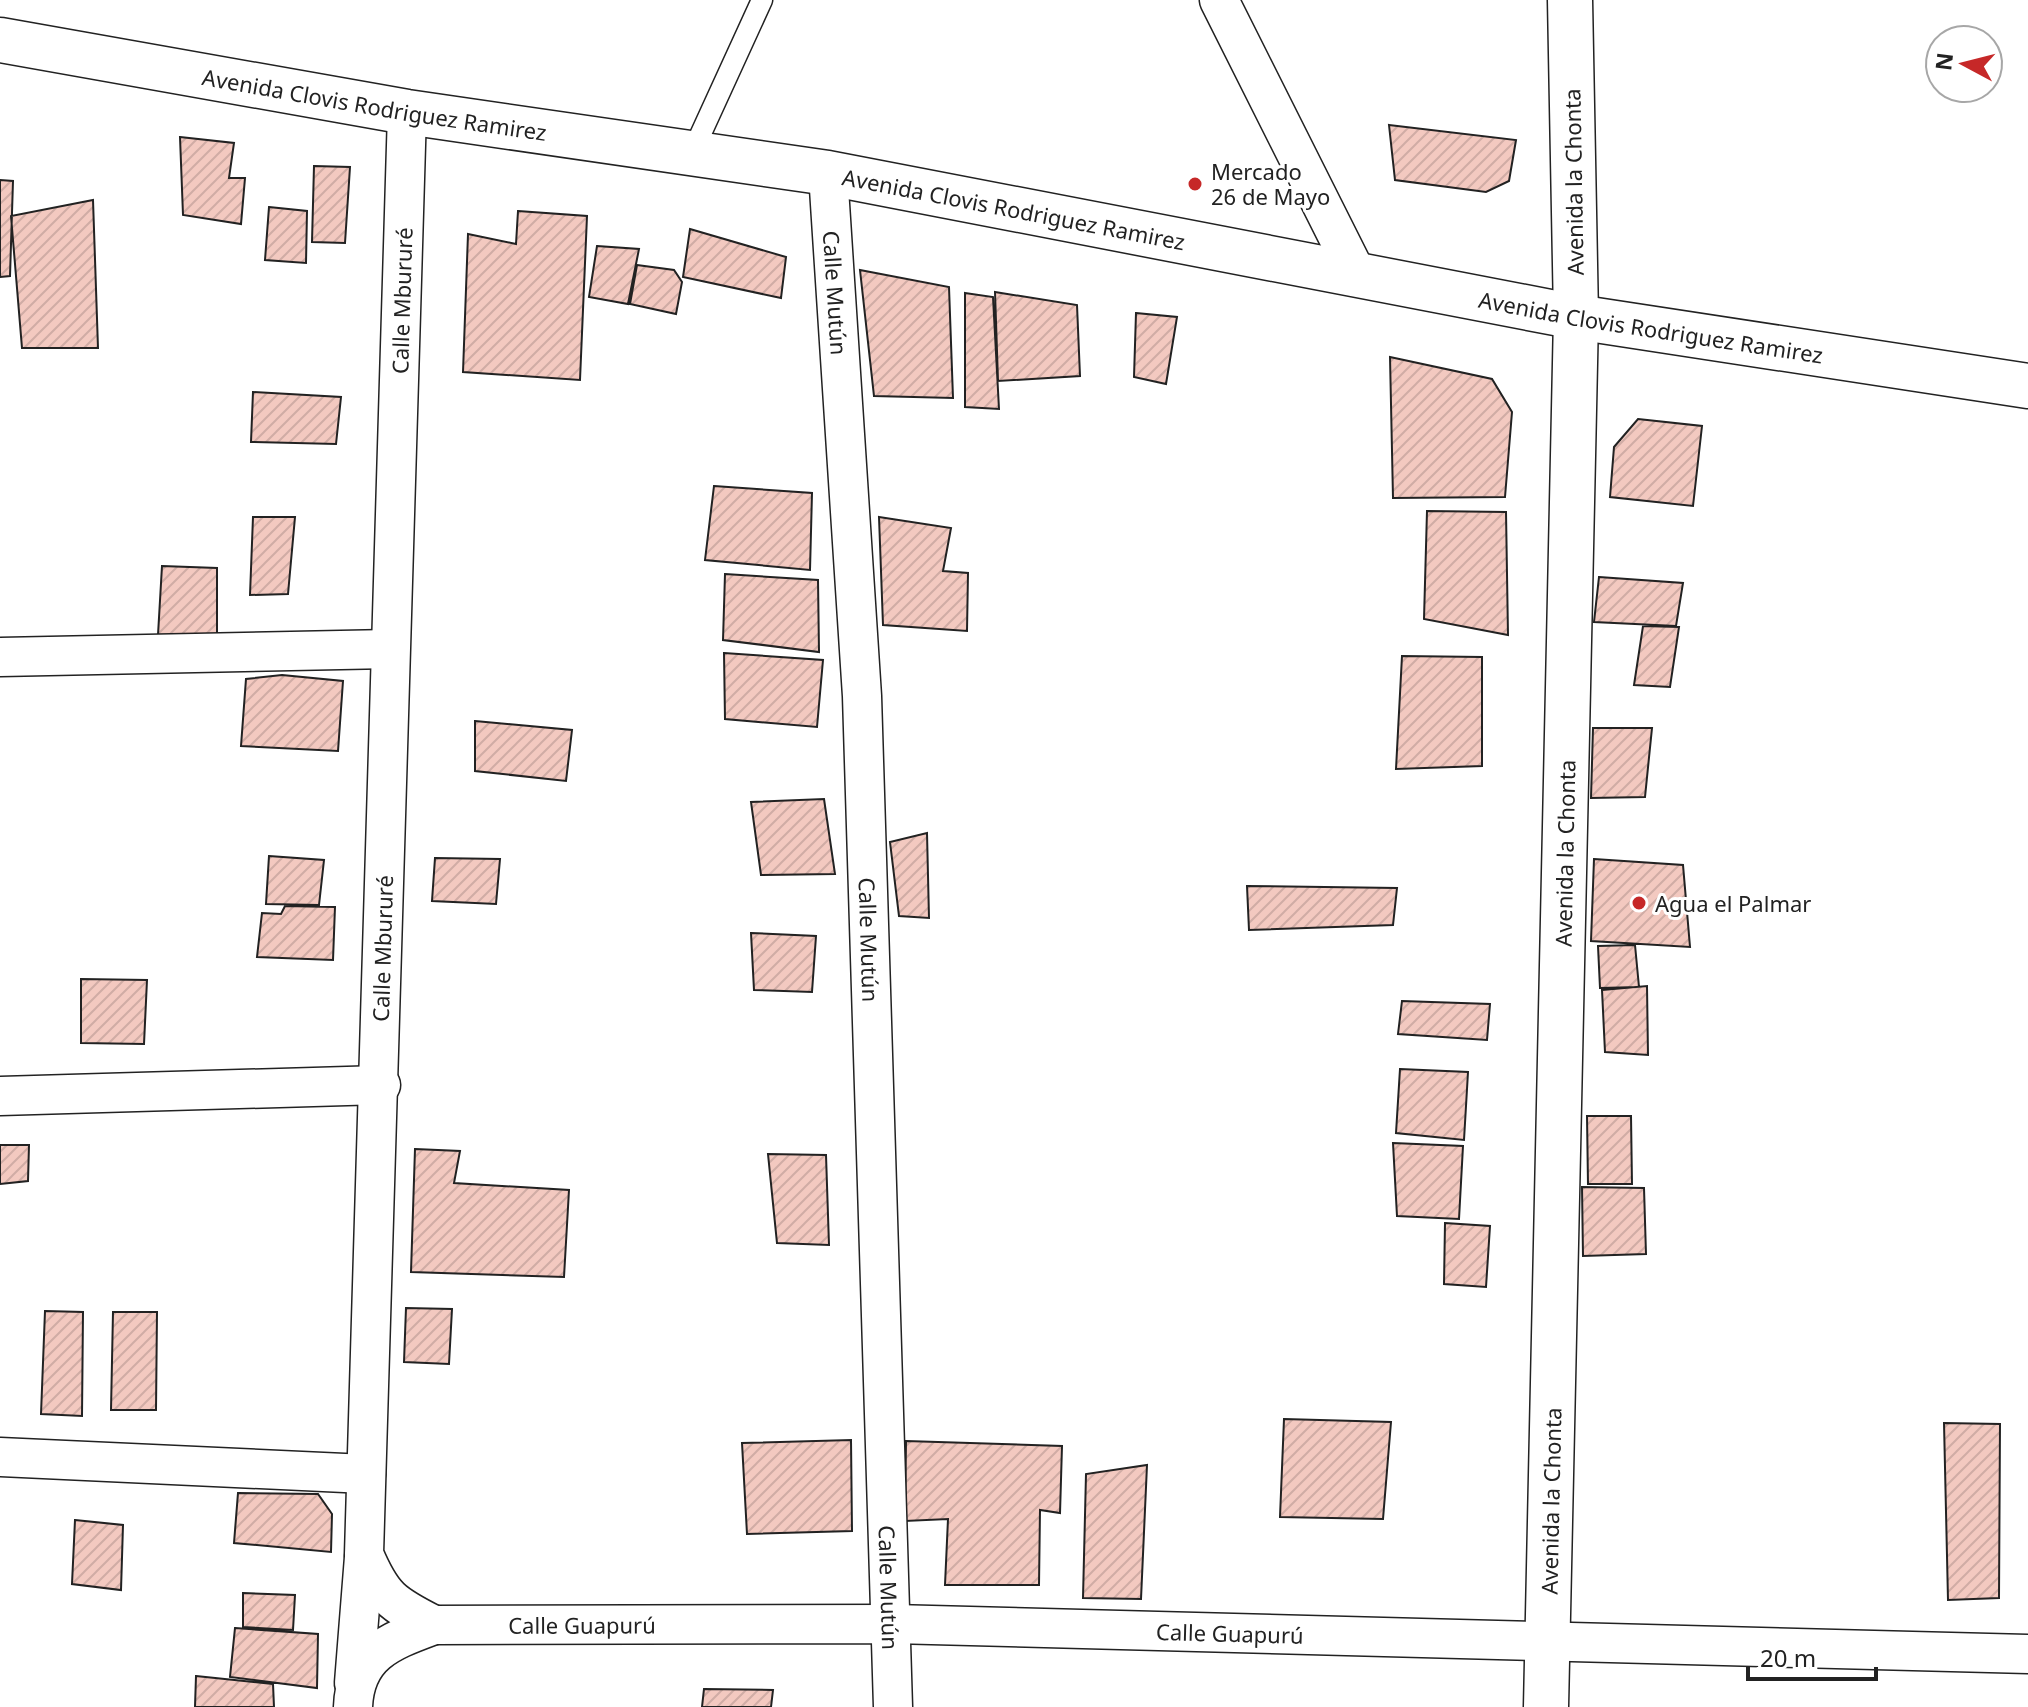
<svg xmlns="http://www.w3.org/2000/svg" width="2028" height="1707" font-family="'Noto Sans',sans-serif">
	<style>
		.building { fill: url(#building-hatch); stroke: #222; stroke-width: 2 }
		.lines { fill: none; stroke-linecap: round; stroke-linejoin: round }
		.lane-casing { stroke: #222; stroke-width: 23 }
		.street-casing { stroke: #222; stroke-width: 41 }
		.secondary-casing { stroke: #222; stroke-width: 47 }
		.lane { stroke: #fff; stroke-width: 20 }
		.street { stroke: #fff; stroke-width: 38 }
		.secondary { stroke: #fff; stroke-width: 44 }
		.poi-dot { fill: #c62828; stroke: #fff; stroke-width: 3 }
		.labels { text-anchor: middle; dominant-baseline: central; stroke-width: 6; stroke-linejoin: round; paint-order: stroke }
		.street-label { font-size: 22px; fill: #222; stroke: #fff }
		.poi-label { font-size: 22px; fill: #222; stroke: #fff; text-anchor: start }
	</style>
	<defs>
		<pattern id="building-hatch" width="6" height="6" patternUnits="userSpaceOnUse" patternTransform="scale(2)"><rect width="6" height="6" fill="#f3c9c0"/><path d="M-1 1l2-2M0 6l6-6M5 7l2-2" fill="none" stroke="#d0aca5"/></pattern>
	</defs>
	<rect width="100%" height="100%" fill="#fff"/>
	<path class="building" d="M 1389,125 L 1516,140 L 1509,181 L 1486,192 L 1395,180 Z
		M 180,137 L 234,143 L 229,178 L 245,178 L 241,224 L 183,215 Z
		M 314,166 L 350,167 L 345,243 L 312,242 Z
		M 0,180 L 13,181 L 10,276 L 0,277 Z
		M 93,200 L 98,348 L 22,348 L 11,216 Z
		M 269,207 L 307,211 L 306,263 L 265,260 Z
		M 518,211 L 587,216 L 580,380 L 463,372 L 468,234 L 516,244 Z
		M 690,229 L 786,257 L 781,298 L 683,277 Z
		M 597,246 L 639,249 L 628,304 L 589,297 Z
		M 637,265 L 674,270 L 682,282 L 676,314 L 630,304 Z
		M 860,270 L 949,287 L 953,398 L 874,396 Z
		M 995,292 L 1077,305 L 1080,376 L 998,381 Z
		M 965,293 L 993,297 L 999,409 L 965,407 Z
		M 1136,313 L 1177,317 L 1166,384 L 1134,377 Z
		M 1390,357 L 1492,379 L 1512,412 L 1505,497 L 1393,498 Z
		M 253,392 L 341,397 L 336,444 L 251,442 Z
		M 1638,419 L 1702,426 L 1693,506 L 1610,497 L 1614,447 Z
		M 714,486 L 812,493 L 810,570 L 705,560 Z
		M 1427,511 L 1506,512 L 1508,635 L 1424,619 Z
		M 253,517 L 295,517 L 288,594 L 250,595 Z
		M 879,517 L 951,528 L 943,571 L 968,573 L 967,631 L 883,625 Z
		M 162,566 L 217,568 L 217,634 L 158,635 Z
		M 725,574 L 818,580 L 819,652 L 723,640 Z
		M 1599,577 L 1683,583 L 1676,626 L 1594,622 Z
		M 1643,626 L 1679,627 L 1670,687 L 1634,685 Z
		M 724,653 L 823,660 L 817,727 L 725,719 Z
		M 1402,656 L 1482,657 L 1482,766 L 1396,769 Z
		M 282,675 L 343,681 L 338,751 L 241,746 L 246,679 Z
		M 475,721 L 572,730 L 566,781 L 475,771 Z
		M 1593,728 L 1652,728 L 1645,797 L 1591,798 Z
		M 824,799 L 835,874 L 761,875 L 751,802 Z
		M 927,833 L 929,918 L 899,916 L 890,842 Z
		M 269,856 L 324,860 L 319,905 L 266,904 Z
		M 435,858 L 500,859 L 496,904 L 432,901 Z
		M 1594,859 L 1683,865 L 1690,947 L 1591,941 Z
		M 1247,886 L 1397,888 L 1393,925 L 1249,930 Z
		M 285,906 L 335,907 L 333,960 L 257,957 L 262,913 L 281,914 Z
		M 751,933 L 816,936 L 812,992 L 754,990 Z
		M 1635,945 L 1639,987 L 1600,988 L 1598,946 Z
		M 81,979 L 147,980 L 144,1044 L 81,1043 Z
		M 1647,986 L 1648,1055 L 1605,1052 L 1602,990 Z
		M 1402,1001 L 1490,1004 L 1487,1040 L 1398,1034 Z
		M 1400,1069 L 1468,1072 L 1464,1140 L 1396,1133 Z
		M 1587,1116 L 1631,1116 L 1632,1184 L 1588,1184 Z
		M 1393,1143 L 1463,1146 L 1459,1219 L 1397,1216 Z
		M 0,1145 L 29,1145 L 28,1181 L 0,1184 Z
		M 415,1149 L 460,1151 L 454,1183 L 569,1190 L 564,1277 L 411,1272 Z
		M 768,1154 L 826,1155 L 829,1245 L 777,1243 Z
		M 1582,1187 L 1644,1188 L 1646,1254 L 1583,1256 Z
		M 1445,1223 L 1490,1226 L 1486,1287 L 1444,1284 Z
		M 406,1308 L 452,1309 L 449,1364 L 404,1362 Z
		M 45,1311 L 83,1312 L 82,1416 L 41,1414 Z
		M 113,1312 L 157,1312 L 156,1410 L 111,1410 Z
		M 1284,1419 L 1391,1422 L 1383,1519 L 1280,1517 Z
		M 1944,1423 L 2000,1424 L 1999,1598 L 1948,1600 Z
		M 851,1440 L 852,1531 L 747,1534 L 742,1443 Z
		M 906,1441 L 1062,1446 L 1060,1513 L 1040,1510 L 1039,1585 L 945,1585 L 948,1519 L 905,1521 Z
		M 1147,1465 L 1141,1599 L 1083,1598 L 1086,1474 Z
		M 238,1493 L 318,1494 L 332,1514 L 331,1552 L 234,1543 Z
		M 75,1520 L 123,1525 L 121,1590 L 72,1584 Z
		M 243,1593 L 295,1595 L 293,1630 L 243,1627 Z
		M 235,1628 L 318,1634 L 317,1688 L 230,1677 Z
		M 196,1676 L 273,1684 L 274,1707 L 195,1707 Z
		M 704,1689 L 773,1690 L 771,1707 L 702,1707 Z"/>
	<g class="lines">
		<g class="lane-casing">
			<path id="lane" d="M 692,153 L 762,0"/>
		</g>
		<g class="street-casing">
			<g id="street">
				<path d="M 1219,0 L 1358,277"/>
				<path id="s1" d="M 828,173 L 862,696 L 893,1707"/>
				<path d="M 0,657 L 390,649"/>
				<path d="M 0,1096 L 381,1085"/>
				<path d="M 0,1457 L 366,1474"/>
				<path id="s2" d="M 434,1625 L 893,1624 L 2028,1654"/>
				<path d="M 354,1683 L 364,1557"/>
				<path id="s3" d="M 353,1707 C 355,1653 391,1641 434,1625 C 392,1604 382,1597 364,1554 L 407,112"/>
			</g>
		</g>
		<g class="secondary-casing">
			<g id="secondary">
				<path id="s4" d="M 0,40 L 407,112 L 828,173 L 1576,317 L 2028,386"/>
				<path id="s5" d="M 1546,1707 L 1576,317 L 1570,0"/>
			</g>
		</g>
		<use href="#lane" class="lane"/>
		<use href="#street" class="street"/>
		<use href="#secondary" class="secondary"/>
	</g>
	<g class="poi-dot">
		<circle cx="1195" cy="184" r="8"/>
		<circle cx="1639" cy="903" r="8"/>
	</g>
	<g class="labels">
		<g class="street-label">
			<text stroke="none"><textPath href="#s4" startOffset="380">Avenida Clovis Rodriguez Ramirez</textPath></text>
			<text transform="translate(1573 182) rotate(-91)">Avenida la Chonta</text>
			<text stroke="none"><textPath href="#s4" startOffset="1028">Avenida Clovis Rodriguez Ramirez</textPath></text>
			<text stroke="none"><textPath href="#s1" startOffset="120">Calle Mutún</textPath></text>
			<text stroke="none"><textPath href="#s3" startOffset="1482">Calle Mbururé</textPath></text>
			<text stroke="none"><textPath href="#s4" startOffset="1676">Avenida Clovis Rodriguez Ramirez</textPath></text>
			<text stroke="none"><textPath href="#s5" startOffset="854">Avenida la Chonta</textPath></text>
			<text stroke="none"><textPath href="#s1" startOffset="768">Calle Mutún</textPath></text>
			<text stroke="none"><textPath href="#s3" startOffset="834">Calle Mbururé</textPath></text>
			<text stroke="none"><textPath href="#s5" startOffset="206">Avenida la Chonta</textPath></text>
			<text stroke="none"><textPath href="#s1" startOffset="1416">Calle Mutún</textPath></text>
			<text stroke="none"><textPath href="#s2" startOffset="148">Calle Guapurú</textPath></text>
			<text stroke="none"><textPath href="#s2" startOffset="796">Calle Guapurú</textPath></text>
		</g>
		<g class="poi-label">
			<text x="1211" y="171">Mercado<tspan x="1211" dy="25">26 de Mayo</tspan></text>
			<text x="1655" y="903">Agua el Palmar</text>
		</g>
	</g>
	<g transform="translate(1964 64) rotate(277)"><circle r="38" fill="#ffffff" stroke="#a7a7a7" stroke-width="2"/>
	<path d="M0-6L14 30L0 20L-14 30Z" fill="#c62828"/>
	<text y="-12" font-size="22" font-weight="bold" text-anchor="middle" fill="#222222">N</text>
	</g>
	<path d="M1748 1667v12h128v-12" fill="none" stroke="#222222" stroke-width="4"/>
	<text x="1760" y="1667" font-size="24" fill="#222222" stroke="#ffffff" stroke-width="6" paint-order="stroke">20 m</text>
</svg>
